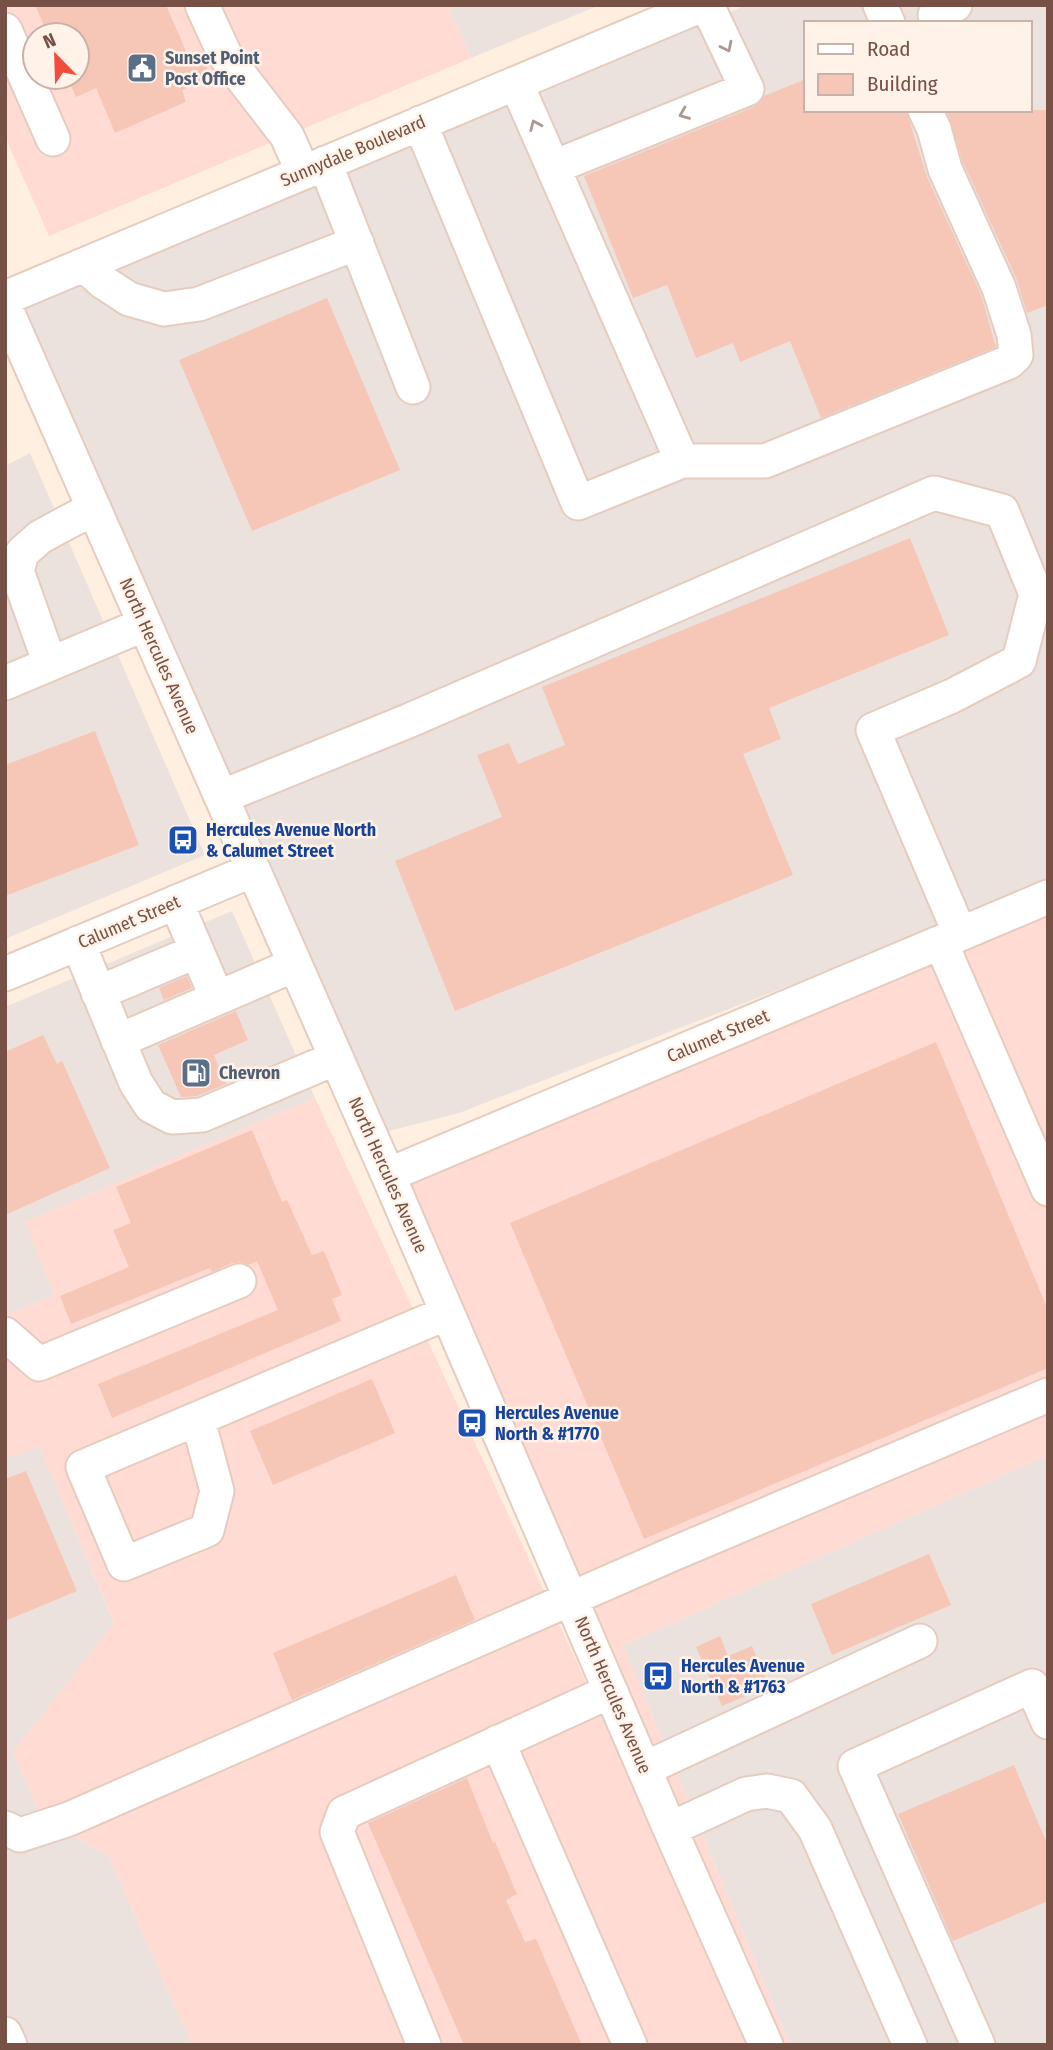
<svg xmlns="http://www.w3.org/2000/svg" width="1053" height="2050" font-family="'Fira Sans Condensed',sans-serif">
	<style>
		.commercial { fill: #ffdbd4; fill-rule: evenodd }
		.industrial { fill: #ece2dd; fill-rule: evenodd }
		.building { fill: #f6c7b6 }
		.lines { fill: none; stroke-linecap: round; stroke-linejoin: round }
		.minor-casing { stroke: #e5ccbf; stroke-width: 37 }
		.minor { stroke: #fff; stroke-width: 33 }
		.oneway { stroke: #ad9790 }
		.labels { text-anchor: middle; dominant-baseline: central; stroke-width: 5; stroke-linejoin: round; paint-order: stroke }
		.service-label { font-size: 18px; font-weight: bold; fill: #4e5e75; stroke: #fff3e9; text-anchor: start }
		.street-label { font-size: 18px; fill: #775146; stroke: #fff3e9 }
		.transit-label { font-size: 18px; font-weight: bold; fill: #164399; stroke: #fff3e9; text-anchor: start }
	</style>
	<rect width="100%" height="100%" fill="#feefe1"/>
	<path class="commercial" d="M 5,5 L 448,5 L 471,58 L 49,236 L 5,137 ZM 35,35 L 77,35 L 77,77 L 35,77 Z
		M 1048,916 L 1048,1455 L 623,1645 L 790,2045 L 782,2045 L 684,1823 L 409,1185 Z
		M 315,1098 L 650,1820 L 749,2045 L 192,2045 L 109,1856 L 41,1817 L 13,1752 L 114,1622 L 39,1447 L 5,1459 L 5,1316 L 54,1295 L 24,1222 Z"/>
	<path class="industrial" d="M 448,5 L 600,5 L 471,58 Z
		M 747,5 L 1048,5 L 1048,879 L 838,967 L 459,1113 L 385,1132 L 23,309 ZM 806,23 L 1030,23 L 1030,110 L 806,110 Z
		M 30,453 L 205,855 L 5,939 L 5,466 Z
		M 232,911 L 315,1098 L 25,1222 L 54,1295 L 5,1316 L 5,1007 Z
		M 39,1446 L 114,1623 L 13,1752 L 41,1817 L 109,1856 L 192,2045 L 5,2045 L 5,1459 Z
		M 1048,1455 L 1048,2045 L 790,2045 L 623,1645 Z"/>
	<path class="building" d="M 35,5 L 166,5 L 189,58 L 200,53 L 211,78 L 182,90 L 186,102 L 115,133 L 96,88 L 76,97 L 67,77 L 77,77 L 77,35 L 48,35 Z
		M 806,79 L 806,110 L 906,110 L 927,177 L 981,295 L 996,347 L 821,418 L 790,341 L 740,362 L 733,343 L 696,358 L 667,285 L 633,298 L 584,176 L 754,107 L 764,96 Z
		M 946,110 L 1048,110 L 1048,305 L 1027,313 L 1017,280 L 963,162 Z
		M 327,298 L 400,470 L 252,531 L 179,360 Z
		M 910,538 L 949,635 L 769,708 L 781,739 L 743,754 L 793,875 L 455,1011 L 395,861 L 502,817 L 477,755 L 509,743 L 518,764 L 565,745 L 542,687 Z
		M 95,731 L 139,845 L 5,896 L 5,765 Z
		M 187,976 L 192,988 L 164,1000 L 159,988 Z
		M 236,1011 L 248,1040 L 214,1055 L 226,1084 L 197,1096 L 181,1097 L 158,1045 Z
		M 43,1035 L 57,1064 L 62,1061 L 110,1168 L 5,1215 L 5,1052 Z
		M 936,1042 L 1048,1310 L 1048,1368 L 644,1539 L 510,1223 Z
		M 252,1130 L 282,1202 L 287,1200 L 312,1255 L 324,1251 L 342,1295 L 332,1299 L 341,1321 L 112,1418 L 98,1384 L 278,1310 L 257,1261 L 248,1265 L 241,1262 L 232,1263 L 212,1272 L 210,1268 L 71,1324 L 60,1296 L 129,1267 L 113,1230 L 131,1223 L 116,1187 Z
		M 372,1379 L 395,1433 L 273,1485 L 250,1431 Z
		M 26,1471 L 77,1591 L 5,1621 L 5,1479 Z
		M 929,1554 L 951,1605 L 832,1655 L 811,1604 Z
		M 456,1575 L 475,1620 L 292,1700 L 273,1653 Z
		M 720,1636 L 728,1656 L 752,1646 L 769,1686 L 722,1706 L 696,1647 Z
		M 1014,1765 L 1048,1846 L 1048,1901 L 953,1941 L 898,1814 Z
		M 467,1778 L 493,1843 L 495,1842 L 517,1894 L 506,1900 L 525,1942 L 536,1939 L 582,2045 L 464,2045 L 368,1823 Z"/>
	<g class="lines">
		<g class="minor-casing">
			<path id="minor" d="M 202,5 L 226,57 L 287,136 L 303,172
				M 880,5 L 888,23
				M 935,15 L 955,5
				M 5,30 L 53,139
				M 516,83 L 682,461
				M 420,123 L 578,503 L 682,461 L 765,461 L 1009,362 L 1016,355 L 1014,335 L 999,288 L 945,169 L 934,129 L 925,110
				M 325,163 L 413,387
				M 554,167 L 747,89 L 707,5
				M 84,265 L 103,282 L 129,299 L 164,309 L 199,304 L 357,243
				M 5,298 L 702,5
				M 5,307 L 388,1175 L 670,1829 L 766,2045
				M 50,664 L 17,571 L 22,553 L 40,537 L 94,508
				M 5,683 L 145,624
				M 221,797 L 408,721 L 934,493 L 1002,511 L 1036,594 L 1019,661 L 952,696 L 873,730 L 960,934
				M 176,902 L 217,998
				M 78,943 L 136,1083 L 151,1106 L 172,1117 L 202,1115 L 336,1058
				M 941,943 L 1048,1189
				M 5,974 L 253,870
				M 98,993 L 197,951
				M 118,1041 L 294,965
				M 388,1175 L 1048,897
				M 5,1334 L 39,1364 L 239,1281
				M 198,1420 L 217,1491 L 207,1530 L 124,1564 L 83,1467 L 447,1313
				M 498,1742 L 630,2045
				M 644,1769 L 920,1641
				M 5,1828 L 20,1835 L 69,1819 L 668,1556 L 1048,1395
				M 670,1829 L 746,1794 L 767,1791 L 791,1796 L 815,1829 L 910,2045
				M 5,2034 L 10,2045
				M 424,2045 L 337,1832 L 344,1813 L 611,1691
				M 978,2045 L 855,1766 L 1032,1686 L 1048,1722"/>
		</g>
		<use href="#minor" class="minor"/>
	</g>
	<defs><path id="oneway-chevron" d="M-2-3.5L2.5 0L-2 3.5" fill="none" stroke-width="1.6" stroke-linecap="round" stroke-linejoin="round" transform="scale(1.75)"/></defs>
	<g class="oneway">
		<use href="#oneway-chevron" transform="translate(727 47) rotate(64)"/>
		<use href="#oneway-chevron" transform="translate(684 114) rotate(158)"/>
		<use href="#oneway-chevron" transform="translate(535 125) rotate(-114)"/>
	</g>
	<defs>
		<g id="civic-square" transform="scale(1.575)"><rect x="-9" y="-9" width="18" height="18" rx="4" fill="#5c6f8a" stroke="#fff3e9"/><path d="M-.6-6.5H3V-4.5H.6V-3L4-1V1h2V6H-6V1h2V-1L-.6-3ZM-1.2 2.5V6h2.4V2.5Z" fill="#fff"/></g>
		<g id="bus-square" transform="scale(1.575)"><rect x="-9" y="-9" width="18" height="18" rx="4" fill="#1a4fb4" stroke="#fff3e9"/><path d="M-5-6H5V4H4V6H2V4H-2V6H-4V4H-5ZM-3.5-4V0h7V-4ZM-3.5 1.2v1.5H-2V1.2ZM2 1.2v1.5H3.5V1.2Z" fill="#fff"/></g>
		<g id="fuel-square" transform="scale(1.575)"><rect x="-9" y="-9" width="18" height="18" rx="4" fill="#5c6f8a" stroke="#fff3e9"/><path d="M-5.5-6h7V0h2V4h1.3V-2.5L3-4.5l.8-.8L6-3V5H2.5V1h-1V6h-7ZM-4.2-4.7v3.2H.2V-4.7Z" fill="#fff"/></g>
	</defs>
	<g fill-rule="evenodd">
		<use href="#civic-square" x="142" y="68"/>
		<use href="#bus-square" x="183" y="840"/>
		<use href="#fuel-square" x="196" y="1073"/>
		<use href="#bus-square" x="472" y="1423"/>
		<use href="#bus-square" x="658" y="1676"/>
	</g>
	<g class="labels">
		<g class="service-label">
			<text x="165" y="58">Sunset Point<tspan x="165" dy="21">Post Office</tspan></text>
			<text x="219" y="1073">Chevron</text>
		</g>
		<g class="street-label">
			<text transform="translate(353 151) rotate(-23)">Sunnydale Boulevard</text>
			<text transform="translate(159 656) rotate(66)">North Hercules Avenue</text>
			<text transform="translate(129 922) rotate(-23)">Calumet Street</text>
			<text transform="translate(718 1036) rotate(-23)">Calumet Street</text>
			<text transform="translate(388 1175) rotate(66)">North Hercules Avenue</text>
			<text transform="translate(613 1695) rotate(67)">North Hercules Avenue</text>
		</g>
		<g class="transit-label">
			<text x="206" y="830">Hercules Avenue North<tspan x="206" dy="21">&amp; Calumet Street</tspan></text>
			<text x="495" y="1413">Hercules Avenue<tspan x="495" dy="21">North &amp; #1770</tspan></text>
			<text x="681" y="1666">Hercules Avenue<tspan x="681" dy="21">North &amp; #1763</tspan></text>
		</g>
	</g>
	<rect width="1053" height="2050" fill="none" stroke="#775146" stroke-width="14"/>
	<rect x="804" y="21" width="228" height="91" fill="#fff3e9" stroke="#c9b2a8" stroke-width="2"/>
	<rect x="818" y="44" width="35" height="10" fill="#ffffff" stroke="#c9b2a8" stroke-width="2"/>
	<text x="867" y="56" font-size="21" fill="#775146">Road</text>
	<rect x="818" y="74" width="35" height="21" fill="#f6c7b6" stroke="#c9b2a8" stroke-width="2"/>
	<text x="867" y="91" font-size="21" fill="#775146">Building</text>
	<g transform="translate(56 56) rotate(337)"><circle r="33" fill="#fff3e9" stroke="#c9b2a8" stroke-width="2"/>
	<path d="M0-5L12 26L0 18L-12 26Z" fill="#f24d3c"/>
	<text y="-10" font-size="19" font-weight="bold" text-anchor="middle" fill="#775146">N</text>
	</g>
</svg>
